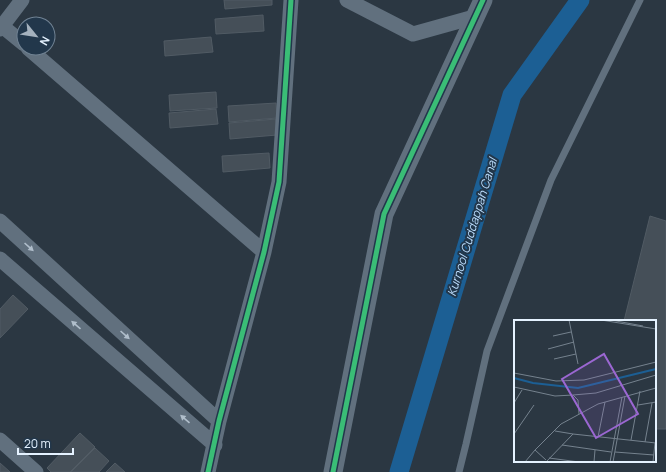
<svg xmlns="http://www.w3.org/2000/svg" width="666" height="472" font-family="Manrope,sans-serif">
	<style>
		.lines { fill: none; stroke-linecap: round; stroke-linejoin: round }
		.canal { stroke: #1c5f94; stroke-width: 19 }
		.building { fill: #454f58; stroke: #515b64 }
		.service { stroke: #61707e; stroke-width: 7 }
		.minor { stroke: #61707e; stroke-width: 15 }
		.tertiary { stroke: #61707e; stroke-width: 19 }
		.cycleway-casing { stroke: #22374b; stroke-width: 8 }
		.cycleway { stroke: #3abd76; stroke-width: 5 }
		.oneway { fill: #b0becb }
		.labels { text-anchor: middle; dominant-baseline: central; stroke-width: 4; stroke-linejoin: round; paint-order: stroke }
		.water-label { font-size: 12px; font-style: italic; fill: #bcdefe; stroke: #22374b }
		.inset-river { fill: none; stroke: #1c5f94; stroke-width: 2 }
		.inset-road { fill: none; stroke: #75828e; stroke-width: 1 }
		.view { fill: #9b67d2; fill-opacity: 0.15; stroke: #9b67d2; stroke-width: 2 }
		.inset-edge { fill: none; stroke: #e5f2ff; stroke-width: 2 }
	</style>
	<rect width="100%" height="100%" fill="#2b3742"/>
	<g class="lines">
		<path class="canal" d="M 399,472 L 512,95 L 580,0"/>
	</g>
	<path class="building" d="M 224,0 L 272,0 L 272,5 L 225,9 Z
		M 263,15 L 264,31 L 216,34 L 215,19 Z
		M 211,37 L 213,52 L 165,56 L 164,41 Z
		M 216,92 L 217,108 L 170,111 L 169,95 Z
		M 276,103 L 277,118 L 229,122 L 228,106 Z
		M 216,109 L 218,124 L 170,128 L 169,113 Z
		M 276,119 L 277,135 L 230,139 L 229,123 Z
		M 269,153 L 270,168 L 223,172 L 222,156 Z
		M 650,216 L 666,221 L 666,429 L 655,429 L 655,321 L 624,321 Z
		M 13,295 L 28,309 L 0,338 L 0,309 Z
		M 80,433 L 95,447 L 70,472 L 51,472 L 47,468 Z
		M 95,448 L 109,461 L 99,472 L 71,472 Z
		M 0,463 L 10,472 L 0,472 Z
		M 115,463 L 125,472 L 106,472 Z"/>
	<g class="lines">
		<path class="service" d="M 459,472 L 466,444 L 487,351 L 551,180 L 640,0"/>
		<path class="minor" d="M 347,0 L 413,34 L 474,17
			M 2,26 L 24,44
			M 0,29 L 22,0
			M 28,48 L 264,252
			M 0,221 L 219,421
			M 0,259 L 215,445
			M 0,440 L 36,472
			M 208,472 L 219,421 L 264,252 L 279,182 L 291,0"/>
		<path class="tertiary" d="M 333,472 L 384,214 L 483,0"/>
		<g class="cycleway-casing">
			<path id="cycleway" d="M 208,472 L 219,421 L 264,252 L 279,182 L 291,0
				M 333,472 L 384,214 L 483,0"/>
		</g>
		<use href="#cycleway" class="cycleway"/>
	</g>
	<defs><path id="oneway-solid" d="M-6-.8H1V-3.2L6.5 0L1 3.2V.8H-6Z"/></defs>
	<g class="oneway">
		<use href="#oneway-solid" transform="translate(29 247) rotate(42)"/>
		<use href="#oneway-solid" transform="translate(76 325) rotate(-139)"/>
		<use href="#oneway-solid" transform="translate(125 335) rotate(42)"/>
		<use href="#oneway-solid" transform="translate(185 419) rotate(-139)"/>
	</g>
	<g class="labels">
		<g class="water-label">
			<text transform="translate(472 227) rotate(-73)">Kurnool Cuddappah Canal</text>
		</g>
	</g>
	<g transform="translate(514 320)">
		<rect width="142" height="142" fill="#2b3742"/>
		<path class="inset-river" d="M 0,58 L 19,63 L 64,68 L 142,49"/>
		<path class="inset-road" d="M 55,0 L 64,44M 87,0 L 142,9M 97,0 L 129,6M 39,16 L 57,12M 34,29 L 60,22M 40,39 L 62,34M 0,53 L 42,61 L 70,60 L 142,42M 0,67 L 41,76 L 59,75 L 82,73 L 142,55M 59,75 L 64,80 L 65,94M 0,83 L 8,70M 124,85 L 142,82M 41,111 L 59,114M 0,114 L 20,85M 84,117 L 91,82M 117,120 L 126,71M 131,122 L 138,83M 48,125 L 97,132M 101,132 L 140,135M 35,138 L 65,142M 32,140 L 21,130 L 47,104 L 84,84 L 142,68M 11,142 L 21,130M 32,142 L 59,114 L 142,123M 80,142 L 81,130M 96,142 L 108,77M 99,142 L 111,76M 139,142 L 141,123"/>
		<path class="view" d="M 90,34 L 124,94 L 82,118 L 48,59 Z"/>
		<rect width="142" height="142" class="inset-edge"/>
	</g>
	<g transform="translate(36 36) rotate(120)"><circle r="19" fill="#22374b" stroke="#708293"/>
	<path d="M0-3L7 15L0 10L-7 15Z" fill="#a4b1bd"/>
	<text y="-6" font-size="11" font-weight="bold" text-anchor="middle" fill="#e5f2ff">N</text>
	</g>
	<path d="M18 448v6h55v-6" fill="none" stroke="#e5f2ff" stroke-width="2"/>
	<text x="24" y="448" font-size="12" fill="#e5f2ff" stroke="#22374b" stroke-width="3" paint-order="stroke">20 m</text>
</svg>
